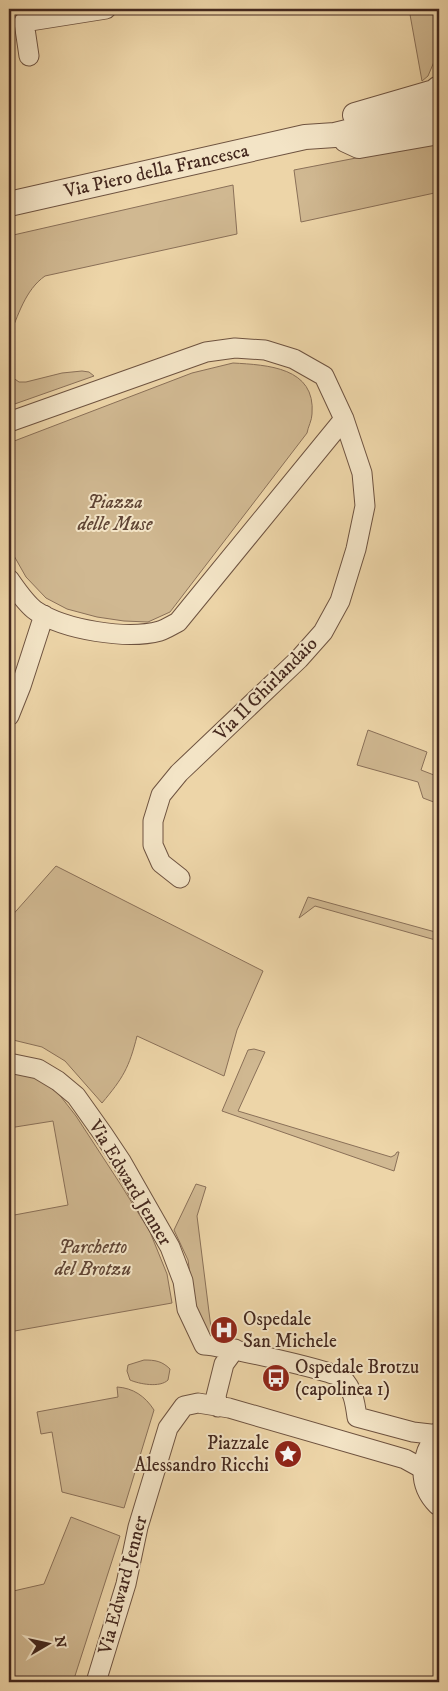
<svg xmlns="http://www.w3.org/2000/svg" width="448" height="1691" font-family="'IM FELL DW Pica',serif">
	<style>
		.green { fill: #d0b891; stroke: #8a7058 }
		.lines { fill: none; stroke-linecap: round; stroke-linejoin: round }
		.minor-casing { stroke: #6e5340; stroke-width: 21 }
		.tertiary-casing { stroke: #6e5340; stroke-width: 26 }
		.minor { stroke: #f3e4c6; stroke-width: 19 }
		.tertiary { stroke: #f3e4c6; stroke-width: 24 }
		.labels { text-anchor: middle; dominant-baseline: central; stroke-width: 4; stroke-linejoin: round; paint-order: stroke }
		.street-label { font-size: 19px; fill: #44281e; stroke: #f3e4c6 }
		.park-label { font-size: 19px; font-style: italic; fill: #604535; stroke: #f3e4c6 }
		.poi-label { font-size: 19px; fill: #44281e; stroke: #f3e4c6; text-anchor: start }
	</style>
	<rect width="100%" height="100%" fill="#edd5a8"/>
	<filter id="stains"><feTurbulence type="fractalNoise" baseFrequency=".004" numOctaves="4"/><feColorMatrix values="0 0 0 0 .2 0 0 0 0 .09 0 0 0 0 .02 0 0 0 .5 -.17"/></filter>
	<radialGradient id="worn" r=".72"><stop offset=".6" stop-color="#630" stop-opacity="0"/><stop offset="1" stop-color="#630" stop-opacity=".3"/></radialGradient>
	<path class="green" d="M 409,9 L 439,9 L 439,50 L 428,76 L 422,81 Z
		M 439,142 L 439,192 L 301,222 L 294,170 Z
		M 233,185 L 237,234 L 45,276 C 25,290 18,316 9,337 L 9,236 Z
		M 233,363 C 267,365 316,367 312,414 C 312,420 308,427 307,433 L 170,612 L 148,622 L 124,621 L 97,617 L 67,609 L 46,598 L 26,577 L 9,547 L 9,443 L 192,373 Z
		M 82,371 L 89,372 L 94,376 L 9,406 L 9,375 L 19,382 L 26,382 L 62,373 Z
		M 368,730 L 427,752 L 421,770 L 439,777 L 439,804 L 423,798 L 418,782 L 357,765 Z
		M 56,866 L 263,971 L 237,1030 L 224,1076 L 137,1036 C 129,1068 123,1078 102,1103 L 65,1061 L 42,1047 L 9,1039 L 9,919 Z
		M 308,897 L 439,933 L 439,941 L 315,906 L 299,918 Z
		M 254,1049 L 265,1052 L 238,1111 L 391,1157 L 395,1155 L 397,1152 L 399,1152 L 394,1171 L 222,1111 L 248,1050 Z
		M 9,1071 L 35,1078 L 47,1085 L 58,1093 L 76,1116 L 121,1185 L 150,1232 L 167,1274 L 172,1303 L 9,1332 L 9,1216 L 68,1205 L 53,1121 L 9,1128 Z
		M 196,1184 L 206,1187 L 197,1216 L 212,1336 L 202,1332 L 197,1322 L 188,1260 L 174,1230 Z
		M 144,1360 C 155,1360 162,1361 170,1369 L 168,1380 C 160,1388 139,1384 130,1380 L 127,1371 L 128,1365 Z
		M 117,1387 C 133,1388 145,1396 154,1410 L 124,1508 L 62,1492 L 52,1432 L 41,1434 L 37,1412 L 118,1397 Z
		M 71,1517 L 120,1536 L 73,1682 L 15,1682 L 9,1644 L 9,1592 L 44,1584 Z"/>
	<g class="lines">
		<g class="minor-casing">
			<path id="minor" d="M 29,56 L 24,22 L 106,9
				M 9,422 L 206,352 L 235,348 L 265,350 L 294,359 L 324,376 L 344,419 L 362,473 L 365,506 L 356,549 L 340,601 L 323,632 L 299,659 L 179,773 L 161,795 L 153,821 L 153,845 L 161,863 L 180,878
				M 9,579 C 16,589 26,604 36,611 C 65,630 127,640 160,631 C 166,629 172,625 178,622 L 344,419
				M 9,716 L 21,686 L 44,615
				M 9,1063 L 38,1069 L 58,1081 L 76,1096 L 103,1134 L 121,1161 L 170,1247 L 183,1281 L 187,1309 L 204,1345 C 221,1346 335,1371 342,1378 C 353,1389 355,1402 357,1417 L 413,1432 L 439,1435
				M 218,1407 L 216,1396 L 224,1364 L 235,1349
				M 96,1682 L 126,1584 L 138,1527 L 168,1428 L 184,1406 L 198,1403 L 229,1408 L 405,1459 L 425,1470"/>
		</g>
		<g class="tertiary-casing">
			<g id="tertiary">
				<path d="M 355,115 L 434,92 L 439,88"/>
				<path d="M 346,140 L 359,146 L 439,132"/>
				<path id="s1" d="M 9,204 L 305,137 L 335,135 L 409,117 L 439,115"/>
				<path d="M 439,1435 C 423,1456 419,1483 439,1503"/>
			</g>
		</g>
		<use href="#minor" class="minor"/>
		<use href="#tertiary" class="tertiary"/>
	</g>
	<defs>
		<g id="hospital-disc" transform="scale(1.4375)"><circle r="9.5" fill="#8f2418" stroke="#f3e4c6"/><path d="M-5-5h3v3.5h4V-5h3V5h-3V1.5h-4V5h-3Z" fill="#fff"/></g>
		<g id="bus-disc" transform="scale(1.4375)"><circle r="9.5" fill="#8f2418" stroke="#f3e4c6"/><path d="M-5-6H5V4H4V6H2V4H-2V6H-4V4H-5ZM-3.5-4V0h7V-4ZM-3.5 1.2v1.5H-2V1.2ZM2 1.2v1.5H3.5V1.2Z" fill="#fff"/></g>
		<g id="sight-disc" transform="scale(1.4375)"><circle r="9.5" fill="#8f2418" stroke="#f3e4c6"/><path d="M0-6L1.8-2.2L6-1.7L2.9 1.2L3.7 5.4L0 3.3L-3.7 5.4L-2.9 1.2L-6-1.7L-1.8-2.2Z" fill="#fff"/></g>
	</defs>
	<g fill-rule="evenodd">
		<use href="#hospital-disc" x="224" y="1330"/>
		<use href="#bus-disc" x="276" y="1378"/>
		<use href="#sight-disc" x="288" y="1454"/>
	</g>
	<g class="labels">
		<g class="street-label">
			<text stroke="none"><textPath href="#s1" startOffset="151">Via Piero della Francesca</textPath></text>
			<text transform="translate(266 689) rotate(-45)">Via Il Ghirlandaio</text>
			<text transform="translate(130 1183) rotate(59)">Via Edward Jenner</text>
			<text transform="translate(123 1585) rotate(-75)">Via Edward Jenner</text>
		</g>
		<g class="park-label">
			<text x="115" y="502">Piazza<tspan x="115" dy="22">delle Muse</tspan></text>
			<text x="93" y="1247">Parchetto<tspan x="93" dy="22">del Brotzu</tspan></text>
		</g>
		<g class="poi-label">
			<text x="243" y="1319">Ospedale<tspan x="243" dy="22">San Michele</tspan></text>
			<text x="295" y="1367">Ospedale Brotzu<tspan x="295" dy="22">(capolinea 1)</tspan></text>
			<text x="269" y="1443" text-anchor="end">Piazzale<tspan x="269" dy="22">Alessandro Ricchi</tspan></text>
		</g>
	</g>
	<rect width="448" height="1691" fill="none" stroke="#edd5a8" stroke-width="30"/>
	<rect x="10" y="10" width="428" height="1671" fill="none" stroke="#44281e" stroke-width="2.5"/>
	<rect x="15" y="15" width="418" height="1661" fill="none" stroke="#44281e"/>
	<g transform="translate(48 1644) rotate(81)" stroke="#f3e4c6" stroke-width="4" paint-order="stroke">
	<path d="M0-4L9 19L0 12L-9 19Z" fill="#44281e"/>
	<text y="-8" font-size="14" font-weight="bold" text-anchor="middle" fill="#44281e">N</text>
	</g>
	<rect width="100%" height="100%" filter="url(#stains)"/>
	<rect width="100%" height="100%" fill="url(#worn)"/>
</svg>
